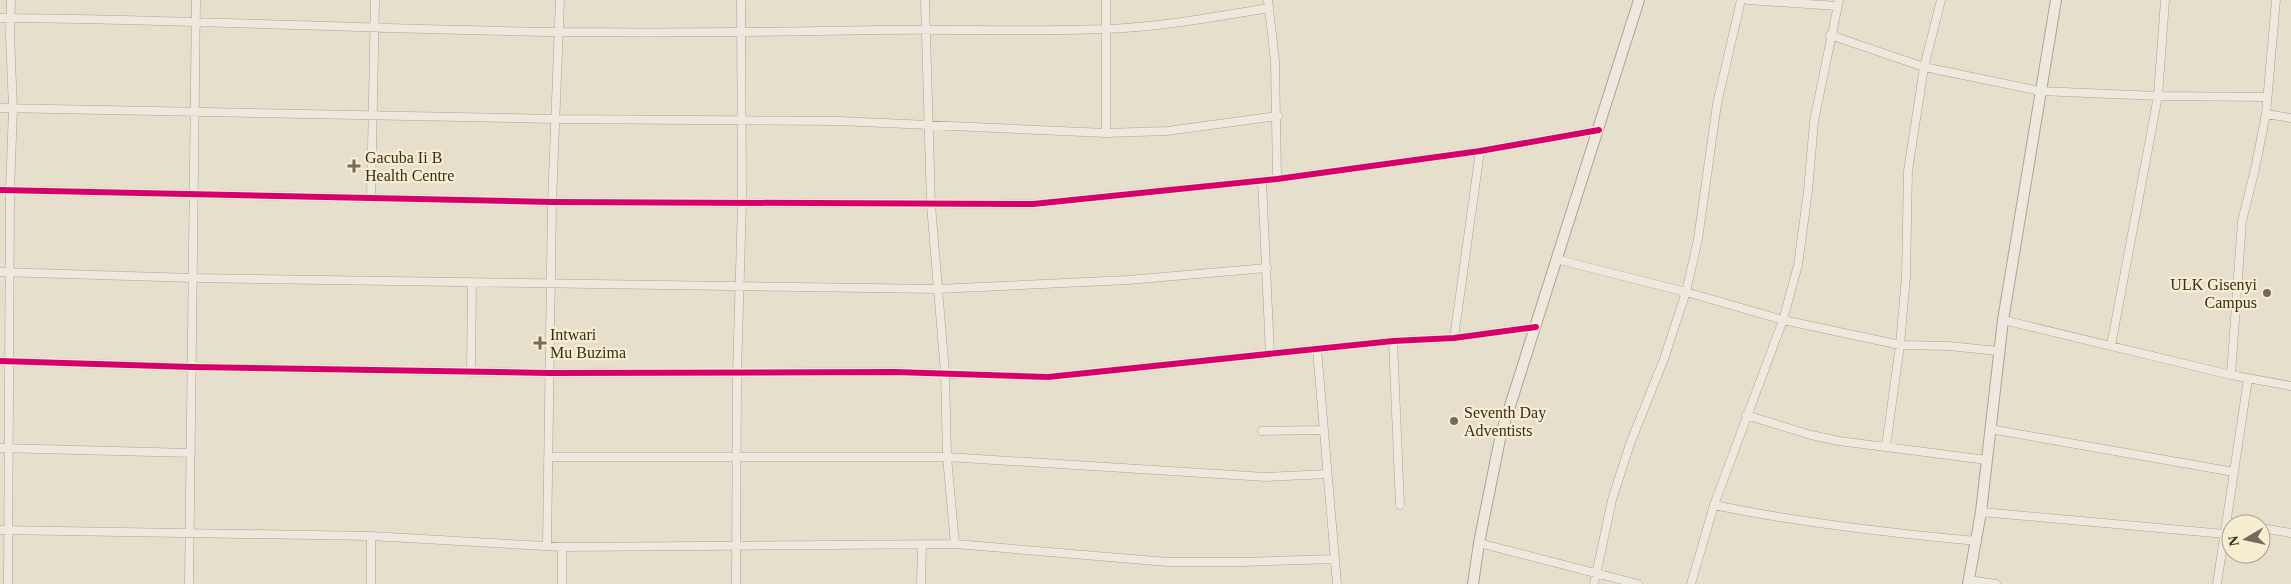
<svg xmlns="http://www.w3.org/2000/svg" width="2291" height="584" font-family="Georgia,serif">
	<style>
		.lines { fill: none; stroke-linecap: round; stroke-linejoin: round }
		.minor-casing { stroke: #aba496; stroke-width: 9 }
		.tertiary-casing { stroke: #aba496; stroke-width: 12 }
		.minor { stroke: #ede9de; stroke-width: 8 }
		.tertiary { stroke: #ede9de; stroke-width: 10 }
		.cycleway-casing { stroke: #f7eed1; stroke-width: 9 }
		.cycleway { stroke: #d6006c; stroke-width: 6 }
		.poi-dot { fill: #766b5a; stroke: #f7eed1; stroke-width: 2 }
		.labels { text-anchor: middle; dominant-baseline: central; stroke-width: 4.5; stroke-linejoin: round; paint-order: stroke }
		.poi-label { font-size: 16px; fill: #3a2c1d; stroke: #f7eed1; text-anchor: start }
	</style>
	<rect width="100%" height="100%" fill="#e6dfcc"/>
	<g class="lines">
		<g class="minor-casing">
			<path id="minor" d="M 925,0 L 931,205 L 945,373 L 947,457 L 955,544
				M 1268,0 L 1275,61 L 1277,179
				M 1748,0 L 1837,6
				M 0,18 C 187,19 375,30 562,32 C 668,33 775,32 881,30 C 956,29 1030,32 1105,29 C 1160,27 1215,17 1269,8
				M 1830,35 L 1924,67 L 2040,91 L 2158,96 L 2267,97
				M 0,108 L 556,119 L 839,121 L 1106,133 L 1167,131 L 1278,116
				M 2266,114 L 2291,118
				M 1106,133 L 1106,0
				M 1262,181 L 1270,354
				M 0,190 L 552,202 L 1033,204 L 1277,179 L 1480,151 L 1599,130
				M 371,198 L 375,0
				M 1556,259 L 1686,292 L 1783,320 L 1900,345 L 1949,346 L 1998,351
				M 0,272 L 193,278 L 937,289 L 1128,280 L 1267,268
				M 2003,320 L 2231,375 L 2291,386
				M 1454,338 L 1480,151
				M 1393,341 L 1400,505
				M 2111,346 L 2158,96 L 2165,0
				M 1317,349 L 1337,584
				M 0,361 L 192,367 L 550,373 L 895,372 L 1048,377 L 1393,341 L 1454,338 L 1536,327
				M 471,372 L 472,282
				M 2231,375 L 2242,221 L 2255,169 L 2266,114 L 2276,0
				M 1746,415 L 1811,435 L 1839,441 L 1987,460
				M 1990,429 L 2234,472
				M 1262,431 L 1324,430
				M 1886,446 L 1900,345 L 1906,276 L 1908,171 L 1924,67 L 1941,0
				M 0,448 L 191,453
				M 548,457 L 947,457 L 1266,477 L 1327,474
				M 1714,505 C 1801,523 1888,533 1977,541
				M 1981,512 L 2225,534
				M 2227,522 L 2238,524
				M 2261,528 L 2291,533
				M 0,530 L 371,536 L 562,547 L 955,544 L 1168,562 L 1241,562 L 1335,559
				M 1479,543 L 1638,584
				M 547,545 L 552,202 L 560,0
				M 1969,580 L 1996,584
				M 8,584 L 10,190 L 13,109 L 10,35 L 11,0
				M 189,584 L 196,0
				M 371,584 L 371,536
				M 562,584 L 562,547
				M 736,584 L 737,373 L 742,203 L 741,0
				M 921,584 L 922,545
				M 1594,584 L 1612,500 L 1630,444 L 1664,359 L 1686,292 L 1698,239 L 1717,104 L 1741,0
				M 1691,584 L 1714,505 L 1783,320 L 1798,265 L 1808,191 L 1814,121 L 1839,0
				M 2217,584 L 2248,379"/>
		</g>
		<g class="tertiary-casing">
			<path id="tertiary" d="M 1473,584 L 1479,543 L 1501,434 L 1639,0
				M 1968,584 L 1981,512 L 2003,320 L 2056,0"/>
		</g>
		<use href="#minor" class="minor"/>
		<use href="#tertiary" class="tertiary"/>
		<g class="cycleway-casing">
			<path id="cycleway" d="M 0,190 L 552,202 L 1033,204 L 1277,179 L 1480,151 L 1599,130
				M 0,361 L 192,367 L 550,373 L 895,372 L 1048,377 L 1393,341 L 1454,338 L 1536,327"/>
		</g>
		<use href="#cycleway" class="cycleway"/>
	</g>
	<g class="poi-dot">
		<path d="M351.5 158.5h5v5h5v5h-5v5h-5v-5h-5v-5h5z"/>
		<circle cx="2267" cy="293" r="5"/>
		<path d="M537.5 335.5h5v5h5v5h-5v5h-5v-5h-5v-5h5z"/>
		<circle cx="1454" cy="421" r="5"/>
	</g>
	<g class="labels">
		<g class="poi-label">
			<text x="365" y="157">Gacuba Ii B<tspan x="365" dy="18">Health Centre</tspan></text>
			<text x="2257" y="284" text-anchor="end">ULK Gisenyi<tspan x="2257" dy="18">Campus</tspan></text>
			<text x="550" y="334">Intwari<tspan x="550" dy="18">Mu Buzima</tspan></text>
			<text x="1464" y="412">Seventh Day<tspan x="1464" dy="18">Adventists</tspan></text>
		</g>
	</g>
	<g transform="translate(2246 539) rotate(261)"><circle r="24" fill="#f7eed1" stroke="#aba089"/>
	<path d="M0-4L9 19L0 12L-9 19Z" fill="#766b5a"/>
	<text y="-8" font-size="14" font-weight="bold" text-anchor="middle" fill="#3a2c1d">N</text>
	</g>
</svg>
